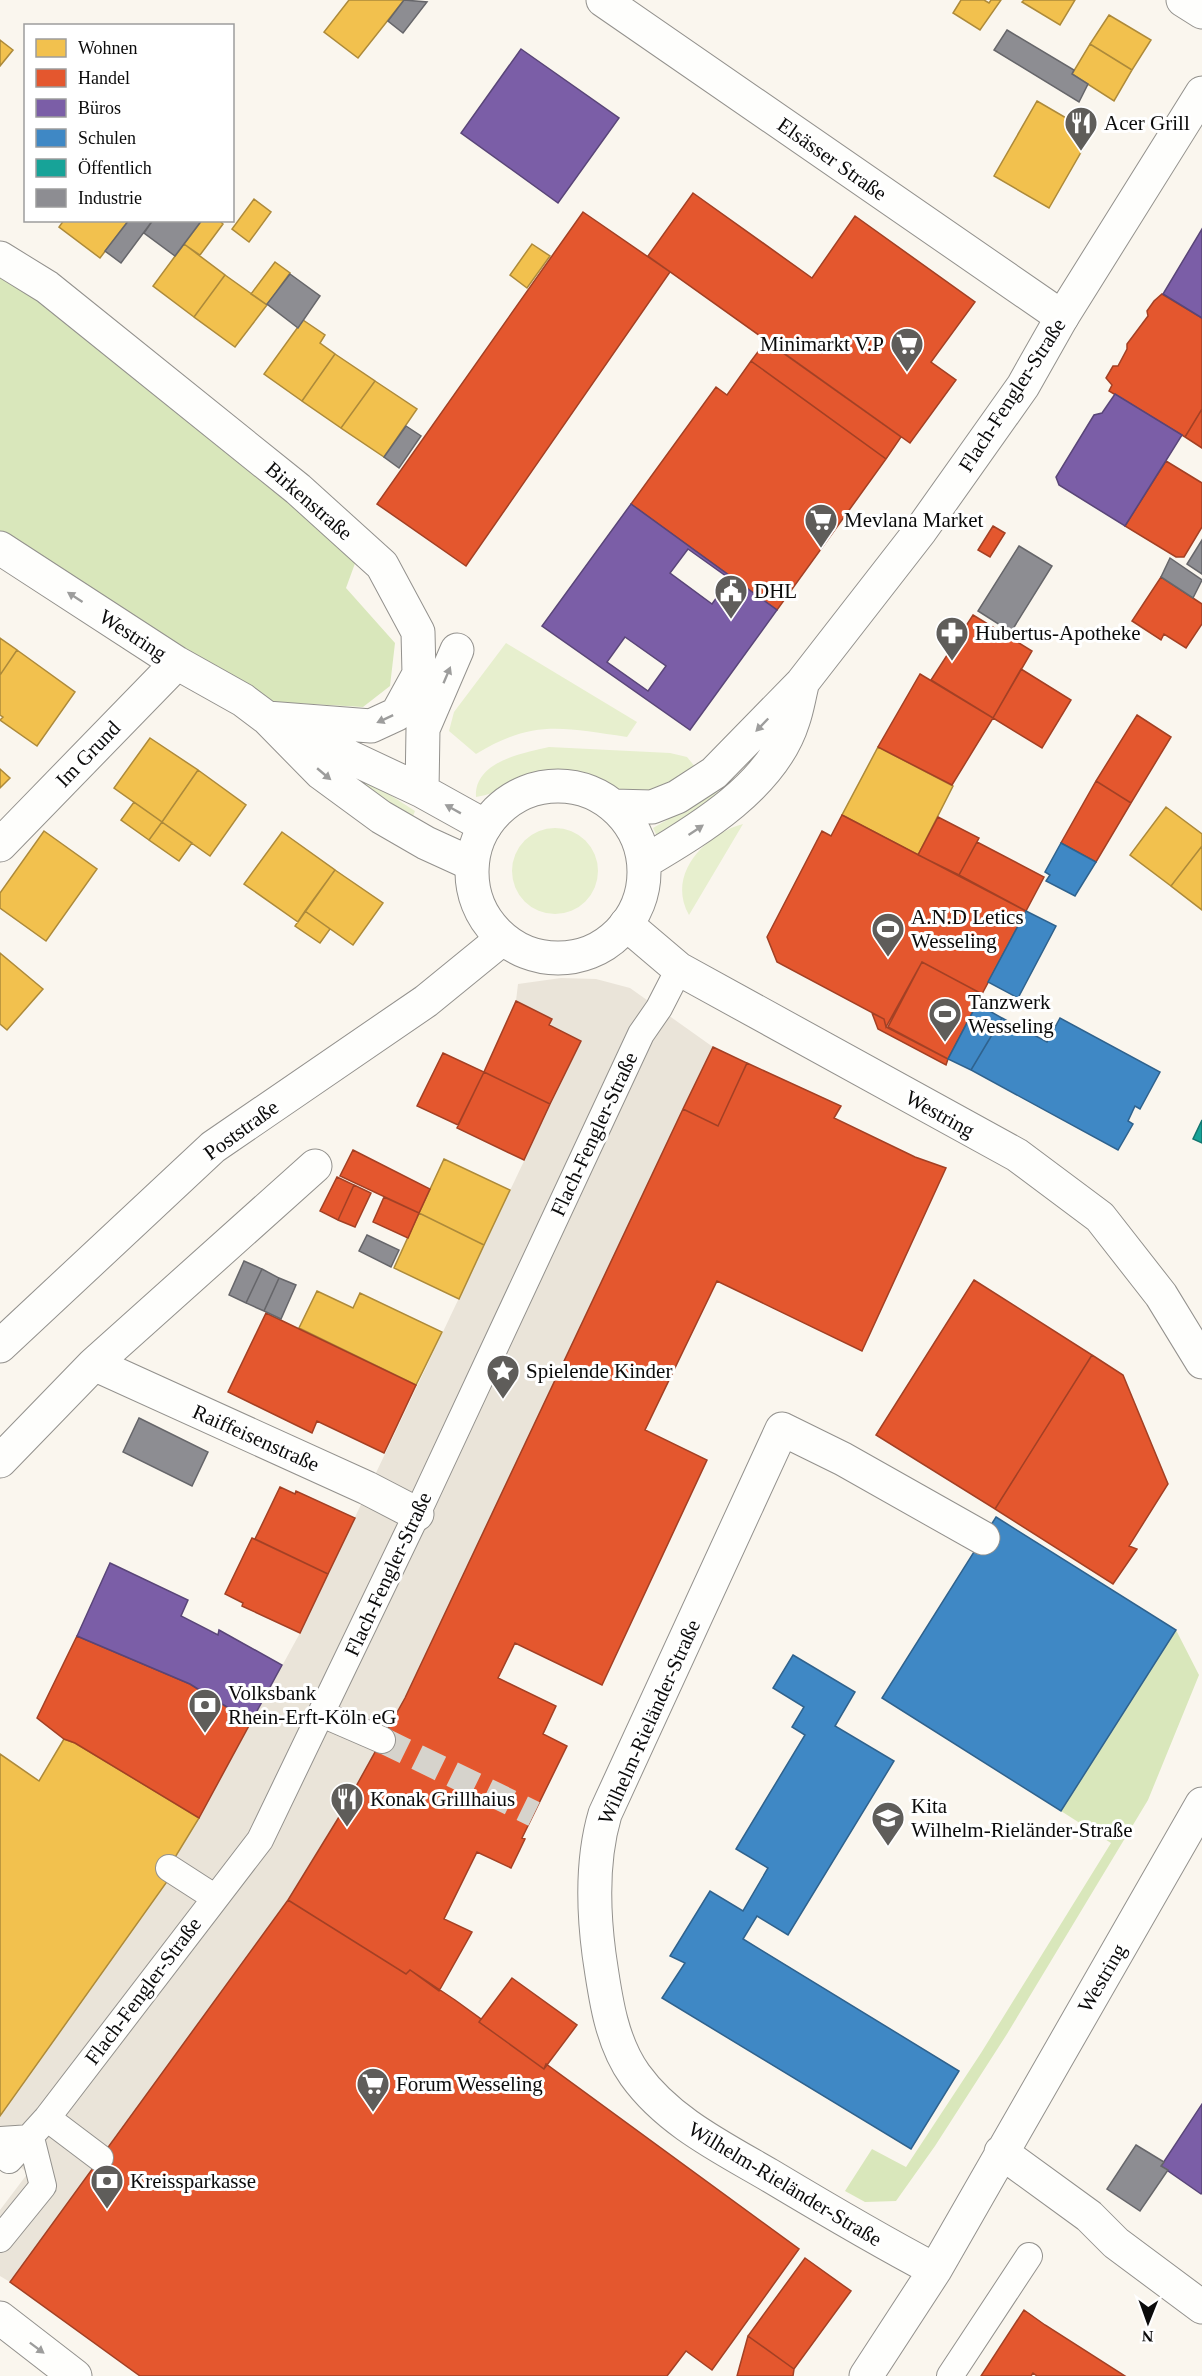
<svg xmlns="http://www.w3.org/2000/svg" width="1202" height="2376" font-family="Georgia,serif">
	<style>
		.green { fill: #e7efce }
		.forest { fill: #d9e7bb }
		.plaza { fill: #eae4d9 }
		.homes { fill: #f2c14e; stroke: #ad8a3a; stroke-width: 1.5 }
		.shops { fill: #e4572e; stroke: #a34024; stroke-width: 1.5 }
		.offices { fill: #7b5ea7; stroke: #594578; stroke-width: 1.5; fill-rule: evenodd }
		.schools { fill: #3f88c5; stroke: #2f628d; stroke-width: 1.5 }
		.public { fill: #17a398; stroke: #13756e; stroke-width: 1.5 }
		.industry { fill: #8d8d92; stroke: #66666a; stroke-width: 1.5 }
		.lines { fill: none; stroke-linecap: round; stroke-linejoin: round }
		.pedestrian-tunnel { stroke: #d6d3cc; stroke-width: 26; stroke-dasharray: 26 13; stroke-linecap: butt }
		.pedestrian-casing { stroke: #93918d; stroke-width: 28 }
		.minor-casing { stroke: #93918d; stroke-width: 35 }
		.tertiary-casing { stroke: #93918d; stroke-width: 35 }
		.pedestrian { stroke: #fefefc; stroke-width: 26 }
		.minor { stroke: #fefefc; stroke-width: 33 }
		.tertiary { stroke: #fefefc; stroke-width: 33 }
		.oneway { fill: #9d9d9c }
		.labels { text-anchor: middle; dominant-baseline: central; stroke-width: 6; stroke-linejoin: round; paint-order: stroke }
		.poi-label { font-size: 21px; fill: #0b0b0b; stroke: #fff; text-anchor: start }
		.street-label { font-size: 21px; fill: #0b0b0b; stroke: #fff }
	</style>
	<rect width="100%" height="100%" fill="#faf6ee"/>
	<path class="green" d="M 506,643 L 637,722 L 627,737 C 563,728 534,719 476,754 L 449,731 L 454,712 Z
		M 549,747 L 670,753 L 687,757 L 696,768 C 685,774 672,785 660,789 C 622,801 585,773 547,777 C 522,779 500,793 476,797 C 474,761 524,753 549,747 Z
		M 334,762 L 339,762 L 415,811 L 411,821 Z
		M 715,788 L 721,798 L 657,836 L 653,828 L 684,810 Z
		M 743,824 L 689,915 C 666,875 705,834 743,824 Z
		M512 871a43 43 0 1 1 86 0a43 43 0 1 1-86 0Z"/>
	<path class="forest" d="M 0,259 L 361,547 L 346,588 L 395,643 L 390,686 L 363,707 L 243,700 L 0,548 Z
		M 1176,1630 L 1199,1675 L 1148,1800 L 1007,2034 L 935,2146 L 896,2201 L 865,2202 L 845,2191 L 872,2149 L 906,2167 L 981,2053 L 1111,1843 L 1061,1811 Z"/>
	<path class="plaza" d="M 561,978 L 596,979 L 630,988 L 713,1047 L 405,1698 L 339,1817 L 288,1900 L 10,2282 L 0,2276 L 0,2210 L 28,2173 L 0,2152 L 0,2116 L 171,1876 L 166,1872 L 199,1818 L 300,1633 L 581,1041 L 549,1025 L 552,1019 L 516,1001 L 518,984 Z"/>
	<path class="homes" d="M 349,0 L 404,0 L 358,58 L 324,32 Z
		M 961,0 L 984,0 L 989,3 L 991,0 L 1001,0 L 980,30 L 953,13 Z
		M 1024,0 L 1075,0 L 1060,25 L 1022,2 Z
		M 1109,15 L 1151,40 L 1132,70 L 1090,44 Z
		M 0,40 L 13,50 L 0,66 Z
		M 1090,44 L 1132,70 L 1114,101 L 1072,74 Z
		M 1037,101 L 1092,133 L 1049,208 L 994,176 Z
		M 254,199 L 271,212 L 249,242 L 232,229 Z
		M 64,220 L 129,220 L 100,258 L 59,227 Z
		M 202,220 L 219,220 L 223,224 L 200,255 L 184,244 Z
		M 184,244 L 225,275 L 194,317 L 153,286 Z
		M 532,244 L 550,256 L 527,288 L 510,275 Z
		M 275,262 L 290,273 L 267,305 L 251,294 Z
		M 225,275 L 267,305 L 235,347 L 194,317 Z
		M 303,320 L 325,335 L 320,343 L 335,354 L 302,401 L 264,374 Z
		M 335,354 L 375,381 L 341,428 L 302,401 Z
		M 375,381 L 417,409 L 384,457 L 341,428 Z
		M 0,638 L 17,650 L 0,675 Z
		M 17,650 L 75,692 L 37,746 L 0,720 L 3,717 L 0,715 L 0,675 Z
		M 150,738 L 198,770 L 162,822 L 114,788 Z
		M 878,747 L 953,786 L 918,855 L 842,815 Z
		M 0,769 L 10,778 L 0,788 Z
		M 198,770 L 246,805 L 210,856 L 162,822 Z
		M 134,802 L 162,822 L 149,840 L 121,820 Z
		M 1166,807 L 1202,834 L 1202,846 L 1171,886 L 1130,855 Z
		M 162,822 L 192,843 L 179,861 L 149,840 Z
		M 44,831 L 97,869 L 46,941 L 0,908 L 0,893 Z
		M 282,832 L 335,870 L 298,922 L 244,884 Z
		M 1202,846 L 1202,910 L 1171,886 Z
		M 335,870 L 383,903 L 353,945 L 305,911 Z
		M 305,911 L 330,929 L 320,943 L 295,926 Z
		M 0,953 L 43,989 L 7,1030 L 0,1024 Z
		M 444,1159 L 510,1190 L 484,1245 L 419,1213 Z
		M 419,1213 L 484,1245 L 459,1299 L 394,1268 Z
		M 317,1291 L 353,1308 L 360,1293 L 442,1332 L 416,1385 L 299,1328 Z
		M 64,1739 L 75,1743 L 199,1818 L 166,1872 L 171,1876 L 0,2116 L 0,1754 L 39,1781 Z"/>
	<path class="shops" d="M 693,193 L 812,278 L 855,216 L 975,302 L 931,362 L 956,380 L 910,443 L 648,256 Z
		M 583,212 L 670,272 L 466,566 L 377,504 Z
		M 1162,294 L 1202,318 L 1202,409 L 1185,437 L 1109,391 L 1112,385 L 1106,378 L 1113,366 L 1118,366 L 1127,349 L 1127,344 L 1148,316 L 1147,311 L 1154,301 Z
		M 766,341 L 901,437 L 886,459 L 751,361 Z
		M 751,361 L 886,459 L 777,610 L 631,504 L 716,387 L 727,395 Z
		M 1202,409 L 1202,448 L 1185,437 Z
		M 1166,461 L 1202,483 L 1202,527 L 1184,557 L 1176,557 L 1125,526 Z
		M 993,526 L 1005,533 L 990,557 L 978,550 Z
		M 1161,577 L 1202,604 L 1202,624 L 1186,648 L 1164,634 L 1161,640 L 1132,621 Z
		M 973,615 L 1032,651 L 993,718 L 931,680 Z
		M 1021,669 L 1071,700 L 1042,748 L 993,718 Z
		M 920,674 L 993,718 L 952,785 L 878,747 Z
		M 1137,715 L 1171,737 L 1131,803 L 1096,781 Z
		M 1096,781 L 1131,803 L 1096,862 L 1061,843 Z
		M 842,815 L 1026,911 L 982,994 L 922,962 L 886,1027 L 884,1019 L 777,962 L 767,937 L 822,831 L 831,836 Z
		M 938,817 L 979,838 L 959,875 L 918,855 Z
		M 977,842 L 1044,877 L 1026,911 L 959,875 Z
		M 922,962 L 982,994 L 948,1059 L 888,1027 Z
		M 516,1001 L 552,1019 L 549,1025 L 581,1041 L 550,1104 L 484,1072 Z
		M 872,1013 L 884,1019 L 886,1027 L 948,1059 L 946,1065 L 878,1029 Z
		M 713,1047 L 747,1063 L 718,1126 L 683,1109 Z
		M 443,1053 L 484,1072 L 458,1125 L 417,1106 Z
		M 747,1063 L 841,1106 L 834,1118 L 915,1157 L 946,1168 L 862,1351 L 717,1281 L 645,1430 L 707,1460 L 602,1685 L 515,1643 L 498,1678 L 556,1706 L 543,1734 L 567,1746 L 522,1838 L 525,1839 L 511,1868 L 477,1852 L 444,1919 L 472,1932 L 439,1991 L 410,1970 L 406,1974 L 288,1900 L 339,1817 L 405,1698 L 683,1109 L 718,1126 Z
		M 484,1072 L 550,1104 L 524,1160 L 457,1128 Z
		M 353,1150 L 430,1189 L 419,1213 L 340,1176 Z
		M 337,1177 L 354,1185 L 338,1220 L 320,1211 Z
		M 354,1185 L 371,1193 L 355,1227 L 338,1220 Z
		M 384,1197 L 419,1213 L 408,1238 L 373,1222 Z
		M 974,1280 L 1092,1355 L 995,1509 L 876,1435 Z
		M 266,1313 L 416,1385 L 384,1453 L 317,1421 L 312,1433 L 228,1392 Z
		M 1092,1355 L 1123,1375 L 1168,1484 L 1129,1546 L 1137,1549 L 1113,1584 L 995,1509 Z
		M 280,1487 L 295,1494 L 296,1491 L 355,1518 L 328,1574 L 255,1539 Z
		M 252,1538 L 328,1574 L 300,1633 L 242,1606 L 243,1603 L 225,1594 Z
		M 77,1636 L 190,1684 L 251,1722 L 199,1818 L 75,1743 L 64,1739 L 37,1718 Z
		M 288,1900 L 406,1974 L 410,1970 L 455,2000 L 481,2019 L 479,2022 L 544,2069 L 546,2064 L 799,2249 L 712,2370 L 686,2351 L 667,2376 L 140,2376 L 10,2282 Z
		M 512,1978 L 577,2025 L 544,2069 L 479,2022 Z
		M 805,2258 L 851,2291 L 794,2369 L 748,2336 Z
		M 1024,2310 L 1045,2325 L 1125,2376 L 1037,2376 L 1033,2373 L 1031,2376 L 981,2376 Z
		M 748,2336 L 794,2369 L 793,2376 L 737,2376 Z"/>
	<path class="offices" d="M 521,49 L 619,118 L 558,203 L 461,133 Z
		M 1202,229 L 1202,318 L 1163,294 Z
		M 1115,394 L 1182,435 L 1125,526 L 1059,485 L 1056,477 L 1094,415 L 1102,413 Z
		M 631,504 L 777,610 L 690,730 L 542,626 ZM 688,549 L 730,579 L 712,604 L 670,573 ZM 625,637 L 666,666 L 648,691 L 607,662 Z
		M 110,1563 L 188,1600 L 181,1616 L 218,1635 L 219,1630 L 282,1665 L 251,1722 L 190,1684 L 77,1636 Z
		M 1202,2104 L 1202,2192 L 1201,2194 L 1161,2166 Z"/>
	<path class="schools" d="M 1061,843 L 1096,862 L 1075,896 L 1046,881 L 1050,875 L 1045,872 Z
		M 1026,911 L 1056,926 L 1018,998 L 988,982 Z
		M 977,1004 L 1002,1018 L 971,1070 L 948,1059 Z
		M 1002,1018 L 1047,1042 L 1060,1018 L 1160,1072 L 1140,1109 L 1135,1106 L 1128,1121 L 1133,1124 L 1118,1150 L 971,1070 Z
		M 996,1517 L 1176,1630 L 1061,1811 L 882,1698 Z
		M 793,1655 L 855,1692 L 835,1726 L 894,1761 L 788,1935 L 757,1916 L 743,1939 L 959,2071 L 911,2149 L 662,1998 L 685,1963 L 670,1956 L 710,1891 L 743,1911 L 768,1868 L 736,1849 L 805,1735 L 792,1727 L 804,1707 L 773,1688 Z"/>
	<path class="public" d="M 1202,1120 L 1202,1143 L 1193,1139 Z"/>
	<path class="industry" d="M 404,0 L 427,2 L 403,33 L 388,21 Z
		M 1007,30 L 1074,70 L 1072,74 L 1088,84 L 1079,102 L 994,50 Z
		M 129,220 L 153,220 L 121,263 L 105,251 Z
		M 153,220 L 202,220 L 175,256 L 144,233 Z
		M 290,274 L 320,296 L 298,328 L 267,304 Z
		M 406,426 L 421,436 L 399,468 L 384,457 Z
		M 1202,540 L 1202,574 L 1187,564 Z
		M 1019,546 L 1052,566 L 1011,632 L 978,611 Z
		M 1170,558 L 1202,580 L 1193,598 L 1161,577 Z
		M 367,1235 L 399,1250 L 391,1267 L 359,1251 Z
		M 244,1261 L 262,1269 L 246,1303 L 229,1295 Z
		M 262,1269 L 279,1278 L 264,1311 L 246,1303 Z
		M 279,1278 L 296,1285 L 281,1319 L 264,1311 Z
		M 139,1418 L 208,1452 L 192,1486 L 123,1452 Z
		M 1136,2145 L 1164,2162 L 1161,2166 L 1168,2170 L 1140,2211 L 1107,2189 Z"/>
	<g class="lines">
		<path class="pedestrian-tunnel" d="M 382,1740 L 534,1814"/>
		<g class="pedestrian-casing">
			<path id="pedestrian" d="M 322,1714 L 382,1740
				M 169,1868 L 214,1897
				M 47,2118 L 100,2158
				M 0,2140 L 31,2138
				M 9,2160 L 47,2118 L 260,1840 L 417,1514 L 641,1034 L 659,1008 L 679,969
				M 0,2239 L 43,2186 L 31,2138
				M 950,2376 L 1029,2256"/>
		</g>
		<g class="minor-casing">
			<path id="minor" d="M 603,0 L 1062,317
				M 1183,0 L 1202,12
				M 0,258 L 47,287 L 298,489 L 382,565 L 418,632 L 419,674 L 397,714 L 371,726 L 267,718
				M 0,548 L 177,663 L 243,700 L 267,718 L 321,773 L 381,817 L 426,843 L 472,864
				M 288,728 L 422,791 L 485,826
				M 422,791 L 423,729 L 457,650
				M 0,845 L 177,663
				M 626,924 L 679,969 L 1017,1155 L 1100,1217 L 1161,1295 L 1202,1362
				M 94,1364 L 367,1488 L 417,1514
				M 0,1461 L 94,1364 L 315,1166
				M 1001,2152 L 1089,2216 L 1116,2243 L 1202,2307
				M 935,2270 C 878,2240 824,2208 769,2175 C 721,2147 668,2121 635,2075 C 610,2040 605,1994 599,1954 C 593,1908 592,1858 605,1814 L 782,1429 L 843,1459 L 983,1538
				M 0,2318 L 75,2376
				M 866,2376 L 935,2270 L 1202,1804"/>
		</g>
		<g class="tertiary-casing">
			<path id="tertiary" d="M472 872a86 86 0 1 1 172 0a86 86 0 1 1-172 0Z
				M 613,806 L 652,807 L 677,797 L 714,773 L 802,683 L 921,530 L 1023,386 L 1062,317 L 1202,93
				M 646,861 C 700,829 773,785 793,721 C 797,710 799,697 802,685
				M 0,1346 L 213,1147 L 426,1001 L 502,939"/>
		</g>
		<use href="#pedestrian" class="pedestrian"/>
		<use href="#minor" class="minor"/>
		<use href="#tertiary" class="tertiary"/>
	</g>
	<defs><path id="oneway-solid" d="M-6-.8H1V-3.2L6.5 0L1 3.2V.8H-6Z" transform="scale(1.5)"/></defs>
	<g class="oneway">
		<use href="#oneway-solid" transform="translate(75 597) rotate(-147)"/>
		<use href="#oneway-solid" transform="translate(447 675) rotate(-67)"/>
		<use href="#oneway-solid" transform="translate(385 719) rotate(155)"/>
		<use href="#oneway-solid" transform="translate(762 725) rotate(134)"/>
		<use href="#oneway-solid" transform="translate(324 774) rotate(40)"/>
		<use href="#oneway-solid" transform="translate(453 809) rotate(-151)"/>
		<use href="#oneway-solid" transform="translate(696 830) rotate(-34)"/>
		<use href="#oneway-solid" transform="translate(37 2348) rotate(37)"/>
	</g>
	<defs>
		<g id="restaurant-pin" transform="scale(1.725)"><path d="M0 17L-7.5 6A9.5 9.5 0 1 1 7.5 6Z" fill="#5f5d5a" stroke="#fff"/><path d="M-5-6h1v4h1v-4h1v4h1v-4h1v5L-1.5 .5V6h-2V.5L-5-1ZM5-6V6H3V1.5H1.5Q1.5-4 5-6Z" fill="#fff"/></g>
		<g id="supermarket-pin" transform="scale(1.725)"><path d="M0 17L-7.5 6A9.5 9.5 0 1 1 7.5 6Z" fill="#5f5d5a" stroke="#fff"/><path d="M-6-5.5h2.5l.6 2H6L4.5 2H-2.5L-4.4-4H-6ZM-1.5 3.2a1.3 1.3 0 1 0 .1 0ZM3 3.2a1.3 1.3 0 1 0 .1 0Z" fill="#fff"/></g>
		<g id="civic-pin" transform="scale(1.725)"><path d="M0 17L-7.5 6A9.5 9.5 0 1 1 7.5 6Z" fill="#5f5d5a" stroke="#fff"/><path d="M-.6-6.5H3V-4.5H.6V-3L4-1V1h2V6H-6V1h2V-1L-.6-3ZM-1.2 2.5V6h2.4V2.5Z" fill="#fff"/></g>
		<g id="pharmacy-pin" transform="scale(1.725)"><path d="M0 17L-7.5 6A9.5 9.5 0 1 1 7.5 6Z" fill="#5f5d5a" stroke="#fff"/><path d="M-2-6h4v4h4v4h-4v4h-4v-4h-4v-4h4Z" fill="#fff"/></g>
		<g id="stadium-pin" transform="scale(1.725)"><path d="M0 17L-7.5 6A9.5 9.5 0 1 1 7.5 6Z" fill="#5f5d5a" stroke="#fff"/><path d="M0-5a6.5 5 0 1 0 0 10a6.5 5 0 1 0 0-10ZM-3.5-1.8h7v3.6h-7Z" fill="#fff"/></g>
		<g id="sight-pin" transform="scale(1.725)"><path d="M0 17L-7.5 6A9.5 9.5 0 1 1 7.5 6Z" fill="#5f5d5a" stroke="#fff"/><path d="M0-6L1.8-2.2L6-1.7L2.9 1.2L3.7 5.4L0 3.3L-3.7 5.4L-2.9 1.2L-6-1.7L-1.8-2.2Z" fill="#fff"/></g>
		<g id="bank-pin" transform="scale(1.725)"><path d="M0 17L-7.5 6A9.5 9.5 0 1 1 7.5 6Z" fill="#5f5d5a" stroke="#fff"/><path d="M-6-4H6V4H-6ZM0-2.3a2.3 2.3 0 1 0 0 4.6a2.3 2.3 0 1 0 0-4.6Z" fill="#fff"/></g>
		<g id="school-pin" transform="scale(1.725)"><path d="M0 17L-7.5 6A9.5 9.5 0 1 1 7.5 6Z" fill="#5f5d5a" stroke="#fff"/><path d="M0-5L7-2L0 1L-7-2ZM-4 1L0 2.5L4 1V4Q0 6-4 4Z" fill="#fff"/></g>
	</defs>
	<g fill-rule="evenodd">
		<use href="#restaurant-pin" x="1081" y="123"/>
		<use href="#supermarket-pin" x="907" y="344"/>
		<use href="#supermarket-pin" x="821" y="520"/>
		<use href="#civic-pin" x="731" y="591"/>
		<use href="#pharmacy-pin" x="952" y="633"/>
		<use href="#stadium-pin" x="888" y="929"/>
		<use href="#stadium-pin" x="945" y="1014"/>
		<use href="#sight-pin" x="503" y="1371"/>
		<use href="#bank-pin" x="205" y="1705"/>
		<use href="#restaurant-pin" x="347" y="1799"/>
		<use href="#school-pin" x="888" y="1818"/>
		<use href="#supermarket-pin" x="373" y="2084"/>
		<use href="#bank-pin" x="107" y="2181"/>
	</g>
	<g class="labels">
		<g class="poi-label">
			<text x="1104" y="123">Acer Grill</text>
			<text x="884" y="344" text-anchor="end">Minimarkt V.P</text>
			<text x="844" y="520">Mevlana Market</text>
			<text x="754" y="591">DHL</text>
			<text x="975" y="633">Hubertus-Apotheke</text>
			<text x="911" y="917">A.N.D Letics<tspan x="911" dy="24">Wesseling</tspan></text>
			<text x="968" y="1002">Tanzwerk<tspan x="968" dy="24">Wesseling</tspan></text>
			<text x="526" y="1371">Spielende Kinder</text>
			<text x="228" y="1693">Volksbank<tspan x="228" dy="24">Rhein-Erft-Köln eG</tspan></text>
			<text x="370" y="1799">Konak Grillhaius</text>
			<text x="911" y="1806">Kita<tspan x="911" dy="24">Wilhelm-Rieländer-Straße</tspan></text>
			<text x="396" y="2084">Forum Wesseling</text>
			<text x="130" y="2181">Kreissparkasse</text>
		</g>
		<g class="street-label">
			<text transform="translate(832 159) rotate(35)">Elsässer Straße</text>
			<text transform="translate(1012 395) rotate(-57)">Flach-Fengler-Straße</text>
			<text transform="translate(309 501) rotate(41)">Birkenstraße</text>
			<text transform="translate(133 635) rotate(33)">Westring</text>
			<text transform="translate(88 754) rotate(-46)">Im Grund</text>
			<text transform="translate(940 1114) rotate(29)">Westring</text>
			<text transform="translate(241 1130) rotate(-36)">Poststraße</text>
			<text transform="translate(594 1134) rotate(-65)">Flach-Fengler-Straße</text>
			<text transform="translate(256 1438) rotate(24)">Raiffeisenstraße</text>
			<text transform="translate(388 1574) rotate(-65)">Flach-Fengler-Straße</text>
			<text transform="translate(649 1722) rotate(-66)">Wilhelm-Rieländer-Straße</text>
			<text transform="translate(1102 1978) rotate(-60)">Westring</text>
			<text transform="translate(143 1991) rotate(-53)">Flach-Fengler-Straße</text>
			<text transform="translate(785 2184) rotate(31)">Wilhelm-Rieländer-Straße</text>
		</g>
	</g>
	<rect x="24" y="24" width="210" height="198" fill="#ffffff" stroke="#9d9d9d" stroke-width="1.5"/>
	<rect x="36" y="39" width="30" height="18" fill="#f2c14e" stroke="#9d9d9d" stroke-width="1.5"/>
	<text x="78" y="54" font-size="18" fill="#0b0b0b">Wohnen</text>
	<rect x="36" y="69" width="30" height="18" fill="#e4572e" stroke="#9d9d9d" stroke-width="1.5"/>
	<text x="78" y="84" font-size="18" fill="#0b0b0b">Handel</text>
	<rect x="36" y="99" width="30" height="18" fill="#7b5ea7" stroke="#9d9d9d" stroke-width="1.5"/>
	<text x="78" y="114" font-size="18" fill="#0b0b0b">Büros</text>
	<rect x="36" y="129" width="30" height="18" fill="#3f88c5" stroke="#9d9d9d" stroke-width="1.5"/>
	<text x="78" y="144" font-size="18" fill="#0b0b0b">Schulen</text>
	<rect x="36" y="159" width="30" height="18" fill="#17a398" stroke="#9d9d9d" stroke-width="1.5"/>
	<text x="78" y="174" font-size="18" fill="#0b0b0b">Öffentlich</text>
	<rect x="36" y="189" width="30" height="18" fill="#8d8d92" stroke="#9d9d9d" stroke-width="1.5"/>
	<text x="78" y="204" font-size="18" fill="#0b0b0b">Industrie</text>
	<g transform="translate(1148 2322) rotate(181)" stroke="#ffffff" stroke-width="4.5" paint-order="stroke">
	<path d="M0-4.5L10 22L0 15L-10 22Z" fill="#0b0b0b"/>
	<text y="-9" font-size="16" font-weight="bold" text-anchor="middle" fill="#0b0b0b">N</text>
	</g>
</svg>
